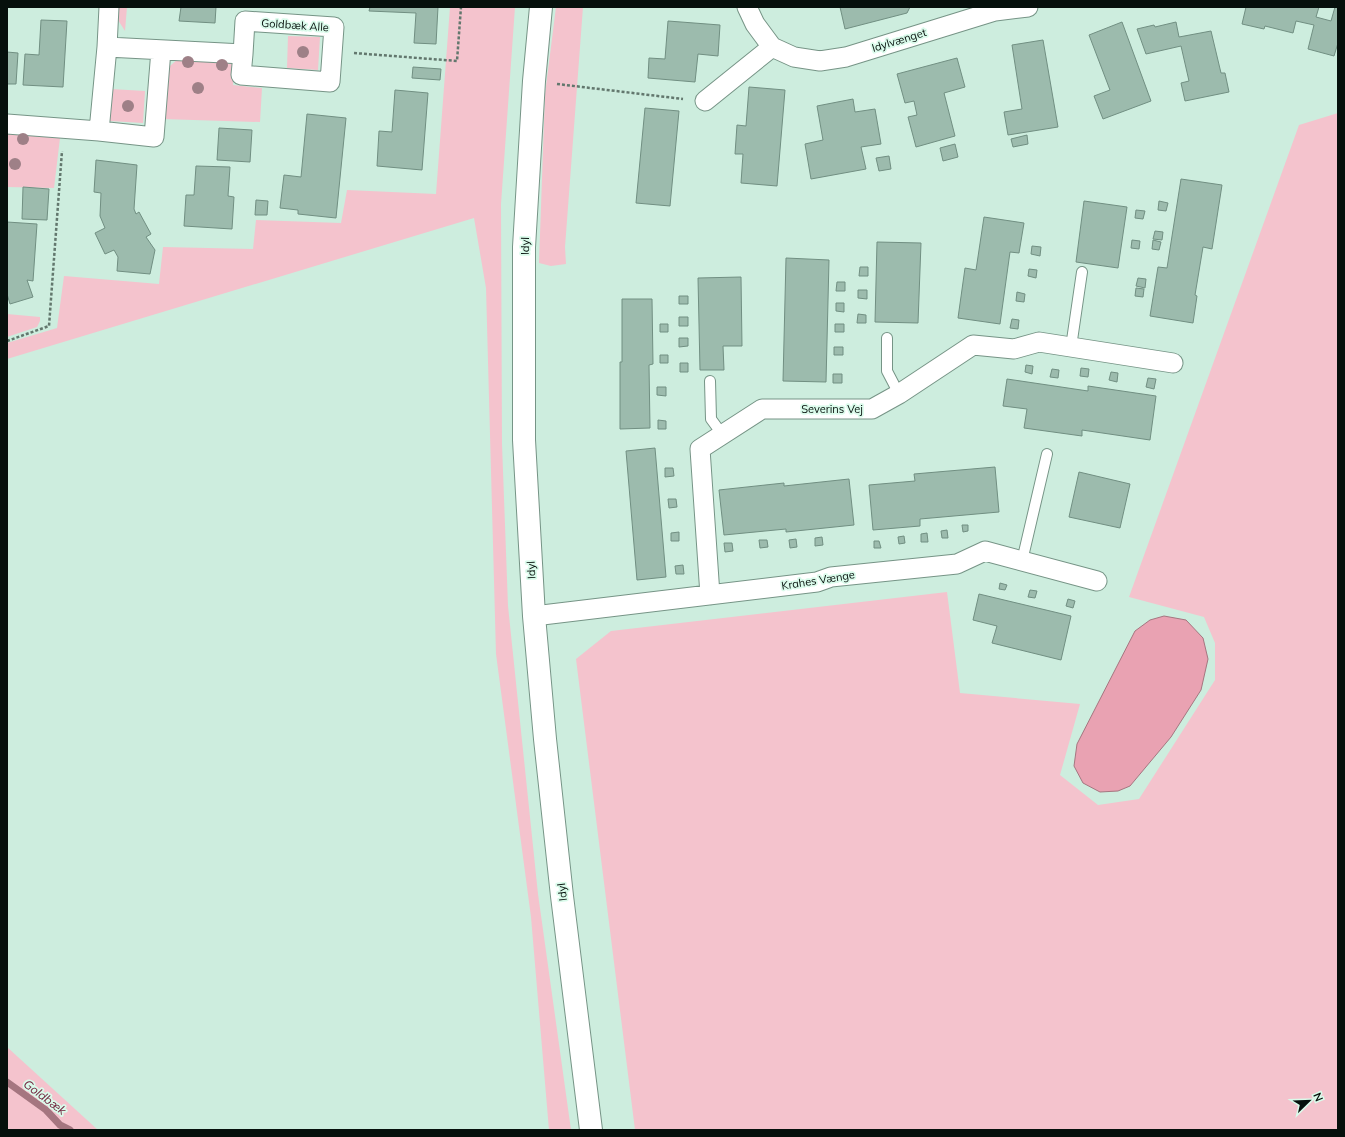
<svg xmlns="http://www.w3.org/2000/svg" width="1345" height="1137" font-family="Mulish,sans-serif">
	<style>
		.green { fill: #f4c3cd }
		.water { fill: #e9a2b2; stroke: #a57680 }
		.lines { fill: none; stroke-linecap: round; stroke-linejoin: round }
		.stream { stroke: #a57680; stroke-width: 7 }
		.building { fill: #9cbbad; stroke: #718f82 }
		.service-casing { stroke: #769486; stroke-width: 12 }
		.minor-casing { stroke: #769486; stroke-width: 21 }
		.tertiary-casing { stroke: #769486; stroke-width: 24 }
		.path { stroke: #62776d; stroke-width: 2.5; stroke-dasharray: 3 2; stroke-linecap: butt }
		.service { stroke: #fff; stroke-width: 10 }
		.minor { stroke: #fff; stroke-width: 19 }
		.tertiary { stroke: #fff; stroke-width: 22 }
		.tree { fill: #9e8087 }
		.labels { text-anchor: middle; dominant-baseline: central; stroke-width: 3.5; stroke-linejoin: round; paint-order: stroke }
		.street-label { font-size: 11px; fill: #06100c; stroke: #dafbeb }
		.water-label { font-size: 12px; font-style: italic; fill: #701f3a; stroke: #dafbeb }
	</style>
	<rect width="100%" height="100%" fill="#cdedde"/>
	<path class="green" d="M 119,7 L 127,7 L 125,31 L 118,20 Z
		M 450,7 L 515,7 L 501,204 L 502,444 L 508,606 L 538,894 L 571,1130 L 549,1130 L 531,917 L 496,654 L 486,288 L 474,218 L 7,359 L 7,343 L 57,328 L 64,276 L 159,284 L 163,247 L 253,249 L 256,220 L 341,223 L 347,190 L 436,194 Z
		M 556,7 L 583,7 L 565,247 L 566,264 L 551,266 L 539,263 L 545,94 Z
		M 288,36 L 320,37 L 318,70 L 287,68 Z
		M 178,59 L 229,62 L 235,67 L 233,85 L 262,88 L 260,122 L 162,119 L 170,66 Z
		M 111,89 L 145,91 L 143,123 L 110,121 Z
		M 1338,113 L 1338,1130 L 635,1130 L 576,659 L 611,631 L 947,592 L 960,693 L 1080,704 L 1060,775 L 1098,805 L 1139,799 L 1215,680 L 1215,643 L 1204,617 L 1129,597 L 1299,125 Z
		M 7,134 L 60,138 L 54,188 L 7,187 Z
		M 7,314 L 40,317 L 40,321 L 37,327 L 7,337 Z
		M 7,1047 L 98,1130 L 7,1130 Z"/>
	<path class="water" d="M 1164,616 L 1186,620 L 1203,638 L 1208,659 L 1201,690 L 1171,737 L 1130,786 L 1118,791 L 1100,792 L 1083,783 L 1074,766 L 1077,744 L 1135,631 L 1150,620 Z"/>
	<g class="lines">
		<path class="stream" d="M 7,1082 L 46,1110 L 60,1125 L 70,1130"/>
	</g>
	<path class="building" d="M 181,7 L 216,7 L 215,23 L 179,21 Z
		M 370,7 L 438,7 L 436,44 L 414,43 L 416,13 L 369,11 Z
		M 840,7 L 910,7 L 907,13 L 845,29 Z
		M 1246,7 L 1319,7 L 1316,17 L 1331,21 L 1335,7 L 1338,8 L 1338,43 L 1334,56 L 1308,49 L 1314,25 L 1296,21 L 1293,33 L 1265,26 L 1264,29 L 1242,24 Z
		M 41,20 L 67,21 L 63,87 L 23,85 L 25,54 L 39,55 Z
		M 668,21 L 720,25 L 718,56 L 698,54 L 695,82 L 648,78 L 649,58 L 665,59 Z
		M 1122,22 L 1151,101 L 1103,119 L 1094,96 L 1110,90 L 1089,35 Z
		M 1176,22 L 1179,37 L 1211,31 L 1221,73 L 1225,73 L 1229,92 L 1185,101 L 1181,83 L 1189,81 L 1181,46 L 1146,54 L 1137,29 L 1154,25 L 1155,27 Z
		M 1043,40 L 1058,127 L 1008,135 L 1004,112 L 1022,109 L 1012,45 Z
		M 7,52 L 18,53 L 16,84 L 7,84 Z
		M 957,58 L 965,87 L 944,93 L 955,136 L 916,147 L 908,117 L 917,115 L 914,101 L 905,103 L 897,74 Z
		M 413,67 L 441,69 L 440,80 L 412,78 Z
		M 749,87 L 785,90 L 777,186 L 741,183 L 743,154 L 735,154 L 737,125 L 746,126 Z
		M 395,90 L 428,93 L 422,170 L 377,166 L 379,131 L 392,132 Z
		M 853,99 L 855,112 L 875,109 L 881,144 L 861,147 L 866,169 L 811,179 L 805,144 L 823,140 L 817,106 Z
		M 645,108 L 679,111 L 670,206 L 636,203 Z
		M 307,114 L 346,118 L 336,218 L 298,214 L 298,210 L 280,208 L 284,175 L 301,177 Z
		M 219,128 L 252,130 L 250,162 L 217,160 Z
		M 1027,135 L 1028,144 L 1013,147 L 1011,139 Z
		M 955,144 L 958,157 L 943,161 L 940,148 Z
		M 889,156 L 891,169 L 879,171 L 876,158 Z
		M 96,160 L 137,165 L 134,209 L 136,214 L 139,212 L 151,234 L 146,237 L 155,250 L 150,274 L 117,271 L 118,257 L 114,250 L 105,254 L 95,233 L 105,228 L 100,216 L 101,193 L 94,192 Z
		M 196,166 L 230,167 L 228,196 L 234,197 L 232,229 L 184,226 L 186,195 L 194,195 Z
		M 1181,179 L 1222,185 L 1212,249 L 1203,247 L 1195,295 L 1197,296 L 1193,323 L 1150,316 L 1158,267 L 1167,268 Z
		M 23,187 L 49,189 L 47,220 L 22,219 Z
		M 256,200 L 268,201 L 267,215 L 255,215 Z
		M 1084,201 L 1127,207 L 1118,268 L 1076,262 Z
		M 1159,201 L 1168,203 L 1166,211 L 1158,210 Z
		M 1136,210 L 1145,211 L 1143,219 L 1135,218 Z
		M 984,217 L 1024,223 L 1019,253 L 1010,252 L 1000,324 L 958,318 L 965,268 L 976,270 Z
		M 7,222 L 37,224 L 33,281 L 27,280 L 33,297 L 10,304 L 7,294 Z
		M 1155,231 L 1163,232 L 1162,240 L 1153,239 Z
		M 1132,240 L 1140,241 L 1139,249 L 1131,248 Z
		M 1153,240 L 1161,242 L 1159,250 L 1152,249 Z
		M 877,242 L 921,243 L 918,323 L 875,322 Z
		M 1032,246 L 1041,247 L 1040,256 L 1031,254 Z
		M 786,258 L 829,260 L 826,382 L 783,381 Z
		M 860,267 L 868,267 L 868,276 L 859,276 Z
		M 1029,269 L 1037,270 L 1036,278 L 1028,276 Z
		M 741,277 L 742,346 L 723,346 L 724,370 L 700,370 L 698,278 Z
		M 1138,278 L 1146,279 L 1145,288 L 1136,286 Z
		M 837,282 L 845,282 L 845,291 L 836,291 Z
		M 1136,288 L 1144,289 L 1143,297 L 1135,296 Z
		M 858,290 L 867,290 L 867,299 L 858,298 Z
		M 1017,292 L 1025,294 L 1024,302 L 1016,301 Z
		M 679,296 L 688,296 L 688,304 L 679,304 Z
		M 622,299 L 652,299 L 653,364 L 649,365 L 650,428 L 620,429 L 620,362 L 622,362 Z
		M 836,303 L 844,303 L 844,312 L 836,311 Z
		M 858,314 L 866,315 L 866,323 L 857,323 Z
		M 679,317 L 688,317 L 688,326 L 679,326 Z
		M 1012,319 L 1019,320 L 1018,329 L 1010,328 Z
		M 660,324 L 668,324 L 668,332 L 660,332 Z
		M 835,324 L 844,324 L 844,332 L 835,332 Z
		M 679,338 L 688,338 L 688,346 L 679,347 Z
		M 834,347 L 843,347 L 843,355 L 834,355 Z
		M 660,355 L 668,355 L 668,363 L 660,363 Z
		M 680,363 L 688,363 L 688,372 L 680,372 Z
		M 1026,365 L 1033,366 L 1032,374 L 1025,372 Z
		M 1081,368 L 1089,369 L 1088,377 L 1080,376 Z
		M 1052,369 L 1059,370 L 1058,378 L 1050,377 Z
		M 1111,372 L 1118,373 L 1117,382 L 1109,380 Z
		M 833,374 L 842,374 L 842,383 L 833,383 Z
		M 1148,378 L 1156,379 L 1154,389 L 1146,387 Z
		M 1007,379 L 1088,391 L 1088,386 L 1156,396 L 1150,440 L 1082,430 L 1082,436 L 1024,428 L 1027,409 L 1003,406 Z
		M 657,387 L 666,387 L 666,396 L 657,395 Z
		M 658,420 L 666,421 L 666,429 L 658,429 Z
		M 655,448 L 666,577 L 637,580 L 626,451 Z
		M 995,467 L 999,512 L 920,519 L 920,526 L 873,530 L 869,485 L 915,481 L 914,474 Z
		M 665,468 L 673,468 L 674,476 L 665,477 Z
		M 1079,472 L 1130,484 L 1120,528 L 1069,517 Z
		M 849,479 L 854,525 L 786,532 L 786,529 L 724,535 L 719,490 L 784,483 L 784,486 Z
		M 668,499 L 676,499 L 677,507 L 669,508 Z
		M 962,525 L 968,525 L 968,531 L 963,532 Z
		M 947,530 L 948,538 L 942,538 L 941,531 Z
		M 679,532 L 679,541 L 671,541 L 671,533 Z
		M 927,533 L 928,542 L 921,542 L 921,534 Z
		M 904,536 L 905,543 L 899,544 L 898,537 Z
		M 822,537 L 823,545 L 815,546 L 815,538 Z
		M 796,539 L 797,547 L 790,548 L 789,540 Z
		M 759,540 L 767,540 L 768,547 L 760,548 Z
		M 874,541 L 879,541 L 881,548 L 874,548 Z
		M 724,543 L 732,543 L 733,551 L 725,552 Z
		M 683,565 L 684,574 L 676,574 L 675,566 Z
		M 1000,583 L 1007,585 L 1005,590 L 999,589 Z
		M 1030,590 L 1037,591 L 1035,598 L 1028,597 Z
		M 979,594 L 1071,616 L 1061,660 L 992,643 L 997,626 L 973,620 Z
		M 1068,599 L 1075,601 L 1073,608 L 1066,606 Z"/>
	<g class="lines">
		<g class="service-casing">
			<path id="service" d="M 887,338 L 887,371 L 899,394
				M 1071,347 L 1082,272
				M 710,381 L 711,419 L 722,434
				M 1022,561 L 1047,454"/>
		</g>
		<g class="minor-casing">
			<path id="minor" d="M 747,7 L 755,24 L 772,47 L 794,57 L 820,61 L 846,57 L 995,11 L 1028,7
				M 107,47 L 243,54 L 241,75 L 330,82 L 334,27 L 245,21 L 243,54
				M 705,101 L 772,47
				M 7,124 L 99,131 L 107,47 L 109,7
				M 99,131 L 154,137 L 161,50
				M 710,595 L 700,449 L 762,409 L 872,409 L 899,394 L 973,345 L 1014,349 L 1039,342 L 1173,363
				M 534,616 L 817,582 L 831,577 L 957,564 L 985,551 L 1097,581"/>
		</g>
		<g class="tertiary-casing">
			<path id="tertiary" d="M 541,7 L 534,81 L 524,247 L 524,440 L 534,616 L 545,739 L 562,896 L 591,1130"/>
		</g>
		<path class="path" d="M 354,53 L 457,61 L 461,7
			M 557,84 L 683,99
			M 7,341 L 49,326 L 62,151"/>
		<use href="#service" class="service"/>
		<use href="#minor" class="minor"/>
		<use href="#tertiary" class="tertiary"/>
	</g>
	<g class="tree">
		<circle cx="303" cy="52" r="6"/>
		<circle cx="188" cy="62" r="6"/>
		<circle cx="222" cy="65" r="6"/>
		<circle cx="198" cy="88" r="6"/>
		<circle cx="128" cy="106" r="6"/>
		<circle cx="23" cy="139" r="6"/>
		<circle cx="15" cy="164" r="6"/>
	</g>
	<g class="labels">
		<g class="street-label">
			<text transform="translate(295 25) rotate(4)">Goldbæk Alle</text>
			<text transform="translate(899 40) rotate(-17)">Idylvænget</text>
			<text transform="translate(525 246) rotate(-89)">Idyl</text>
			<text x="832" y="409">Severins Vej</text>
			<text transform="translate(531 570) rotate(-93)">Idyl</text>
			<text transform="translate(818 580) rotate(-9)">Krahes Vænge</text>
			<text transform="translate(562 892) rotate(-97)">Idyl</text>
		</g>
		<g class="water-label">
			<text transform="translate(45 1097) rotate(37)">Goldbæk</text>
		</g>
	</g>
	<rect width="1345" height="1137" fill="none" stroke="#06100c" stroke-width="16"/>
	<g transform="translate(1309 1101) rotate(67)" stroke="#dafbeb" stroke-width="3" paint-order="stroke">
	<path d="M0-3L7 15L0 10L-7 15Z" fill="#06100c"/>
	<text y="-6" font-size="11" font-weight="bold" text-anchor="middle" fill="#06100c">N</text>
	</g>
</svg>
